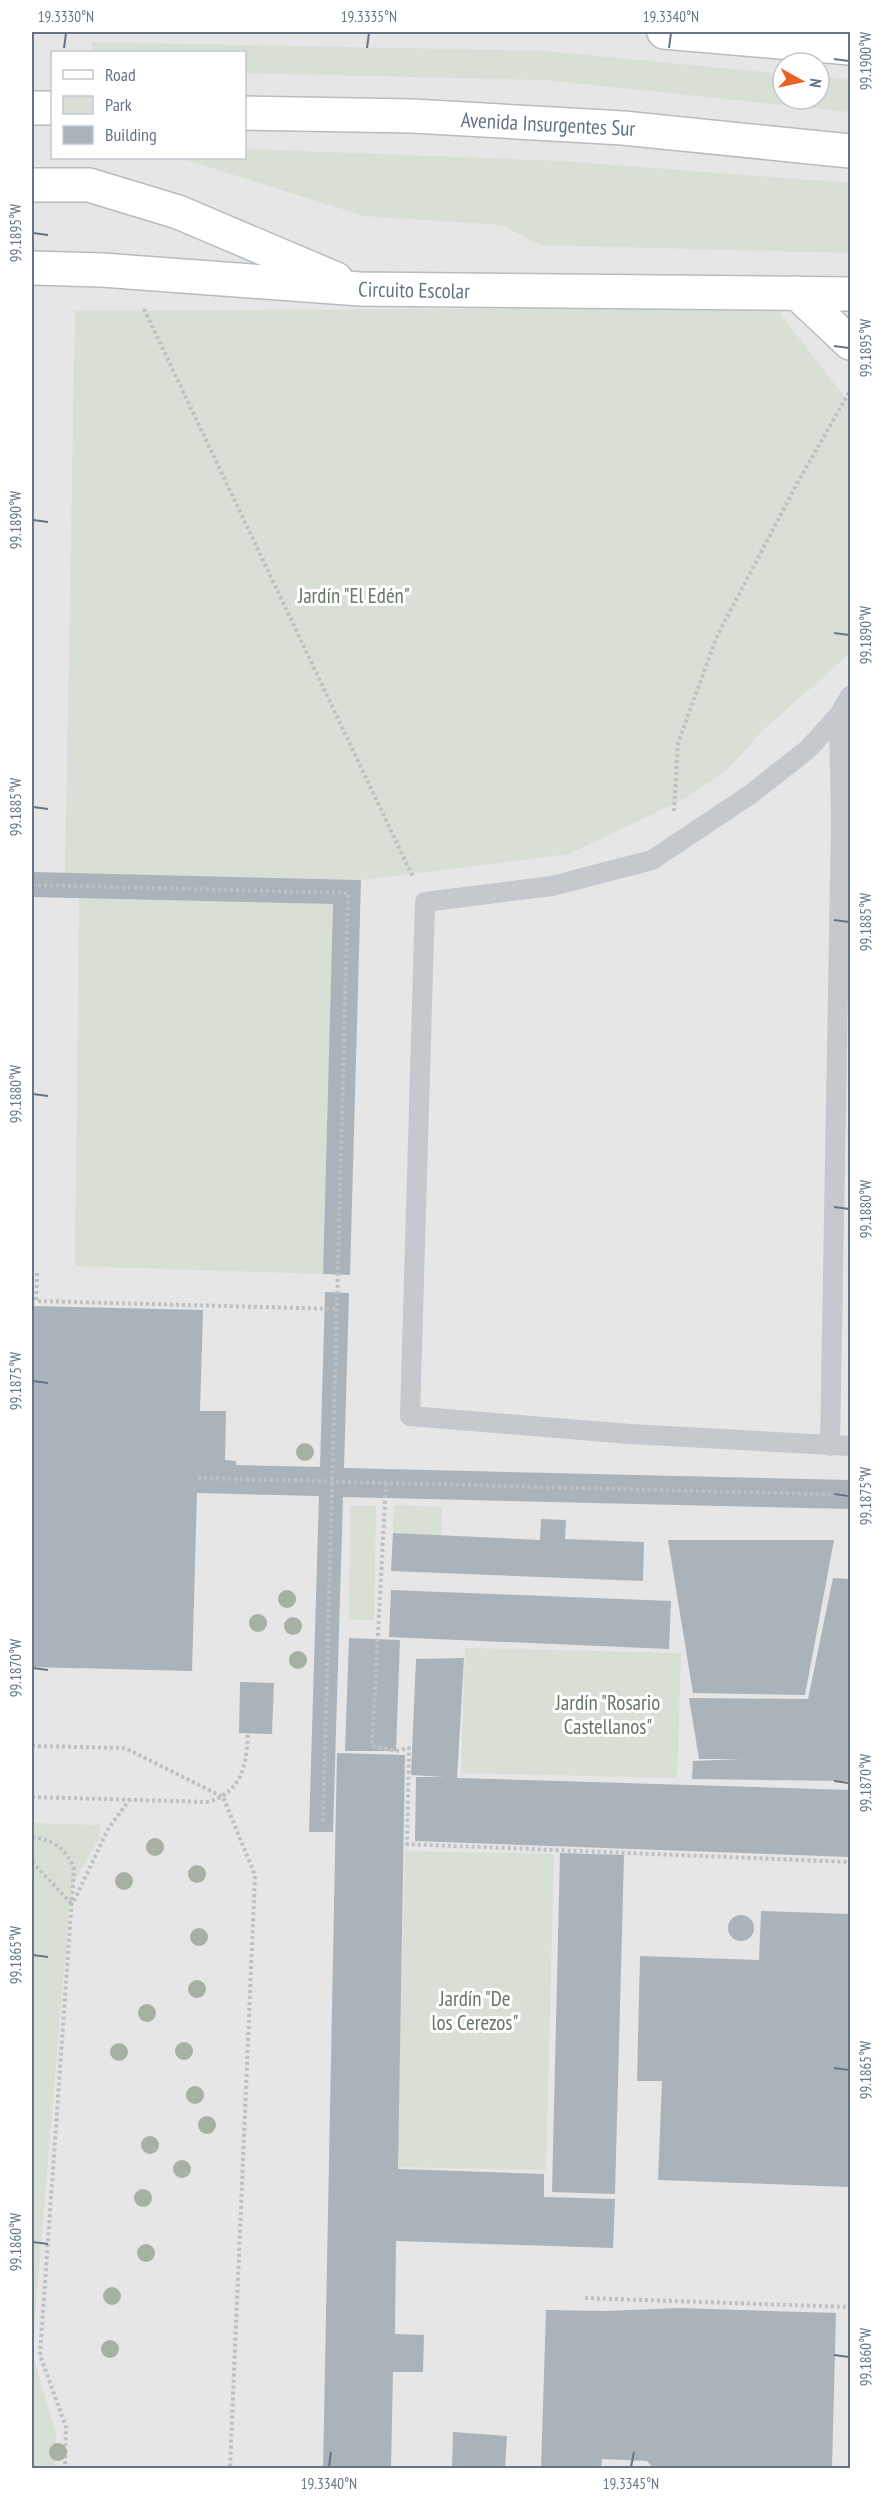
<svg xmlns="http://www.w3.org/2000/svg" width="882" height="2500" font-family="'PT Sans Narrow',sans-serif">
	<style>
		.built { fill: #e5e6e5; fill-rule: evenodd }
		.green { fill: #d8dfd5 }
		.building { fill: #abb3ba }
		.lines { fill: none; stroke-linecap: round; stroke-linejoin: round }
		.secondary-casing { stroke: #b7bcc1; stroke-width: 36 }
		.path { stroke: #bec1c3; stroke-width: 4; stroke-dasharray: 3 3; stroke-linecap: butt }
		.lane { stroke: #c5c8cc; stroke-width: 20 }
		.secondary { stroke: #fff; stroke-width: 33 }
		.tree { fill: #a6b1a3 }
		.ticks { fill: none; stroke: #657586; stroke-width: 2 }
		.labels { text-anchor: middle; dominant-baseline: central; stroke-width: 6; stroke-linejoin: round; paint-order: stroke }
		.street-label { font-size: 21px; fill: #657586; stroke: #fff }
		.park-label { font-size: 21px; fill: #637861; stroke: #fff }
		.neatline { fill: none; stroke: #657586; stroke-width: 2 }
		.ticks-label { font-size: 15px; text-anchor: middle; fill: #657586 }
	</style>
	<rect width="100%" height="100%" fill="#f7f7f4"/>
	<path class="built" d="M 32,32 L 850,32 L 850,2468 L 32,2468 ZM 52,52 L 244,52 L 244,158 L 52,158 ZM 783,63 L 819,63 L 819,99 L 783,99 Z"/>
	<path class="green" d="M 92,42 L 545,51 L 783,74 L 783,99 L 819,99 L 819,77 L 850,80 L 850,112 L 545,80 L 245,73 L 244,52 L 92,52 Z
		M 245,149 L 564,161 L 850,183 L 850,253 L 540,245 L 502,225 L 364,216 L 180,158 L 244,158 Z
		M 775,307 L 850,404 L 850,653 L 762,731 L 729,768 L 682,800 L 569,854 L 361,880 L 65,873 L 75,311 Z
		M 79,898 L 333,904 L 323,1274 L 75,1266 Z
		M 394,1505 L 442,1507 L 441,1536 L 393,1533 Z
		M 350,1506 L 376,1506 L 374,1620 L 349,1619 Z
		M 465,1648 L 681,1653 L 677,1778 L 461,1773 Z
		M 32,1823 L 100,1825 L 99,1839 L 71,1887 L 32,2353 L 56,2434 L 55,2468 L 32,2468 Z
		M 405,1851 L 554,1854 L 546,2170 L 397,2167 Z"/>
	<path class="building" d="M 32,872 L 361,880 L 350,1275 L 323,1274 L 333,904 L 32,897 Z
		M 325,1292 L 349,1293 L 344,1468 L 850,1480 L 850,1509 L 343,1497 L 333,1832 L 309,1832 L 319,1496 L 197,1493 L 192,1671 L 32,1667 L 32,1306 L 203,1310 L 200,1411 L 226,1411 L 225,1460 L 236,1461 L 236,1465 L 320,1467 Z
		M 541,1519 L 566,1520 L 565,1539 L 644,1542 L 643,1581 L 391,1571 L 393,1533 L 540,1540 Z
		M 668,1540 L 834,1540 L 805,1695 L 693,1693 Z
		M 833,1578 L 850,1579 L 850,1781 L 692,1779 L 693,1761 L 742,1759 L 699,1759 L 689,1698 L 808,1699 Z
		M 391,1590 L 671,1601 L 669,1649 L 389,1637 Z
		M 349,1638 L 400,1640 L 396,1751 L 345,1751 Z
		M 464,1658 L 457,1778 L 850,1790 L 849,1857 L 415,1841 L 416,1777 L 445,1777 L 411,1775 L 416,1659 Z
		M 240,1682 L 274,1683 L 272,1734 L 239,1733 Z
		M 337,1753 L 405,1755 L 398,2169 L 544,2174 L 544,2197 L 615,2199 L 613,2248 L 396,2241 L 395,2334 L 424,2335 L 423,2372 L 393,2372 L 391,2468 L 323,2468 Z
		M 560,1853 L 624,1855 L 615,2194 L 552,2192 Z
		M 761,1911 L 850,1914 L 850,2187 L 658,2180 L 662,2081 L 637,2081 L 640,1956 L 759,1960 Z
		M728 1928a13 13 0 1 1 26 0a13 13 0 1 1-26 0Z
		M 680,2308 L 836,2313 L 832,2468 L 653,2468 L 647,2461 L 602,2459 L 601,2468 L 541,2468 L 546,2310 L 606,2311 Z
		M 453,2432 L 507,2436 L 505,2468 L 452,2468 Z"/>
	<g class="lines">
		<g class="secondary-casing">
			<path id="secondary" d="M 664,32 L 850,48
				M 32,108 L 52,108
				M 244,113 L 412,116 L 623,128 L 850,151
				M 32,185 L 89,185 L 178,212 L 336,279
				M 32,268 L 102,270 L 360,289 L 850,294
				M 797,293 L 850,343"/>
		</g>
		<path class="path" d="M 144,309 L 413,877
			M 674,811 L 678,743 L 717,636 L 799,480 L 850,391
			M 32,885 L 348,893 L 323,1822
			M 37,1273 L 36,1301 L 337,1309
			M 198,1478 L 850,1495
			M 386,1483 L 372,1746 L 396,1751 L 409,1748 L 407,1844 L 850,1862
			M 32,1746 L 125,1748 L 223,1797 L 255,1875 L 230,2468
			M 32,1797 L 209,1802 C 243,1790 246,1766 248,1734
			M 32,1837 C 53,1840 66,1848 74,1869 L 40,2355 L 66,2427 L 65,2468
			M 32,1862 L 72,1904
			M 74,1901 L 108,1829 L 130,1799
			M 585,2298 L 850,2307"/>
		<path class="lane" d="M 850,696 L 839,715 L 808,749 L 751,794 L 652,860 L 552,886 L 425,902 L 410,1416 L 630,1434 L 850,1446
			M 830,1446 L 841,822 L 839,715"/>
		<use href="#secondary" class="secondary"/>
	</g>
	<g class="tree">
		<circle cx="305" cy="1452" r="9"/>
		<circle cx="287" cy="1599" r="9"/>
		<circle cx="258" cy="1623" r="9"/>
		<circle cx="293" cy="1626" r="9"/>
		<circle cx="298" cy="1660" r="9"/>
		<circle cx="155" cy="1847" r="9"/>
		<circle cx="197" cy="1874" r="9"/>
		<circle cx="124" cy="1881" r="9"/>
		<circle cx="199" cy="1937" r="9"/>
		<circle cx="197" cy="1989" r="9"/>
		<circle cx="147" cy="2013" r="9"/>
		<circle cx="184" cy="2051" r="9"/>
		<circle cx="119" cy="2052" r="9"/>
		<circle cx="195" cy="2095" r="9"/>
		<circle cx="207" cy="2125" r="9"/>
		<circle cx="150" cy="2145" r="9"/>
		<circle cx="182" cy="2169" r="9"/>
		<circle cx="143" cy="2198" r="9"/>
		<circle cx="146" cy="2253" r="9"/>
		<circle cx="112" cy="2296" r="9"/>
		<circle cx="110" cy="2349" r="9"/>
		<circle cx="58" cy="2452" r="9"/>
	</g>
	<path class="ticks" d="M 64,48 L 66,33M 367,48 L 369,33M 669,48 L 671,33M 834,59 L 849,61M 33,233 L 48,235M 834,346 L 849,348M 33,520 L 48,522M 834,633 L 849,635M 33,807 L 48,809M 834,920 L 849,922M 33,1094 L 48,1096M 834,1207 L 849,1209M 33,1381 L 48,1383M 834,1494 L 849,1496M 33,1668 L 48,1670M 834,1781 L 849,1783M 33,1955 L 48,1957M 834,2068 L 849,2070M 33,2242 L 48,2244M 834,2355 L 849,2357M 329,2467 L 331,2452M 631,2467 L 634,2452"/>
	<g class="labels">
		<g class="street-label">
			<text transform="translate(548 124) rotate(3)">Avenida Insurgentes Sur</text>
			<text transform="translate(414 290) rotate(1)">Circuito Escolar</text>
		</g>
		<g class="park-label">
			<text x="354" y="595">Jardín "El Edén"</text>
			<text x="608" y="1702">Jardín "Rosario<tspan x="608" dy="24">Castellanos"</tspan></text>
			<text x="475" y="1998">Jardín "De<tspan x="475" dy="24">los Cerezos"</tspan></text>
		</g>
	</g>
	<rect width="882" height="2500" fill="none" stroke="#ffffff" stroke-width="66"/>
	<rect x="51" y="51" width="195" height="108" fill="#ffffff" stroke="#c1c8cf" stroke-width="1.5"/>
	<rect x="63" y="70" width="30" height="9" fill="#ffffff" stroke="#c1c8cf" stroke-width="1.5"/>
	<text x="105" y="81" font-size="18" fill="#657586">Road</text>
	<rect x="63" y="96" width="30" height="18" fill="#d8dfd5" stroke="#c1c8cf" stroke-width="1.5"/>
	<text x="105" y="111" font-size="18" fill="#657586">Park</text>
	<rect x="63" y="126" width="30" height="18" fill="#abb3ba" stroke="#c1c8cf" stroke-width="1.5"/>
	<text x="105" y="141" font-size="18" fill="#657586">Building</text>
	<g transform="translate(801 81) rotate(98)"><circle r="28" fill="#ffffff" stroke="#c1c8cf" stroke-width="1.5"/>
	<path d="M0-4.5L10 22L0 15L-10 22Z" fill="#e86224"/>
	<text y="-9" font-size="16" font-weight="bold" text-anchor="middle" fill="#657586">N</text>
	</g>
	<rect x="33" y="33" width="816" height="2434" class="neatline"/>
	<g class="ticks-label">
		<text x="66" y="22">19.3330°N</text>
		<text x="369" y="22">19.3335°N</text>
		<text x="671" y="22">19.3340°N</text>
		<text transform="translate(866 61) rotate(-90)" y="5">99.1900°W</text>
		<text transform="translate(16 233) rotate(-90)" y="5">99.1895°W</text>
		<text transform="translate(866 348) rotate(-90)" y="5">99.1895°W</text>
		<text transform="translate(16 520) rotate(-90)" y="5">99.1890°W</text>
		<text transform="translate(866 635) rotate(-90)" y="5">99.1890°W</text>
		<text transform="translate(16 807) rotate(-90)" y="5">99.1885°W</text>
		<text transform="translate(866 922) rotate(-90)" y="5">99.1885°W</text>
		<text transform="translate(16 1094) rotate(-90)" y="5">99.1880°W</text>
		<text transform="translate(866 1209) rotate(-90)" y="5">99.1880°W</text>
		<text transform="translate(16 1381) rotate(-90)" y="5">99.1875°W</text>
		<text transform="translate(866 1496) rotate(-90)" y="5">99.1875°W</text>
		<text transform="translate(16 1668) rotate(-90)" y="5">99.1870°W</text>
		<text transform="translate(866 1783) rotate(-90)" y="5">99.1870°W</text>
		<text transform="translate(16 1955) rotate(-90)" y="5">99.1865°W</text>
		<text transform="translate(866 2070) rotate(-90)" y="5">99.1865°W</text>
		<text transform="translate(16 2242) rotate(-90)" y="5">99.1860°W</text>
		<text transform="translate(866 2357) rotate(-90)" y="5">99.1860°W</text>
		<text x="329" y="2489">19.3340°N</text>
		<text x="631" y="2489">19.3345°N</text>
	</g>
</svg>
